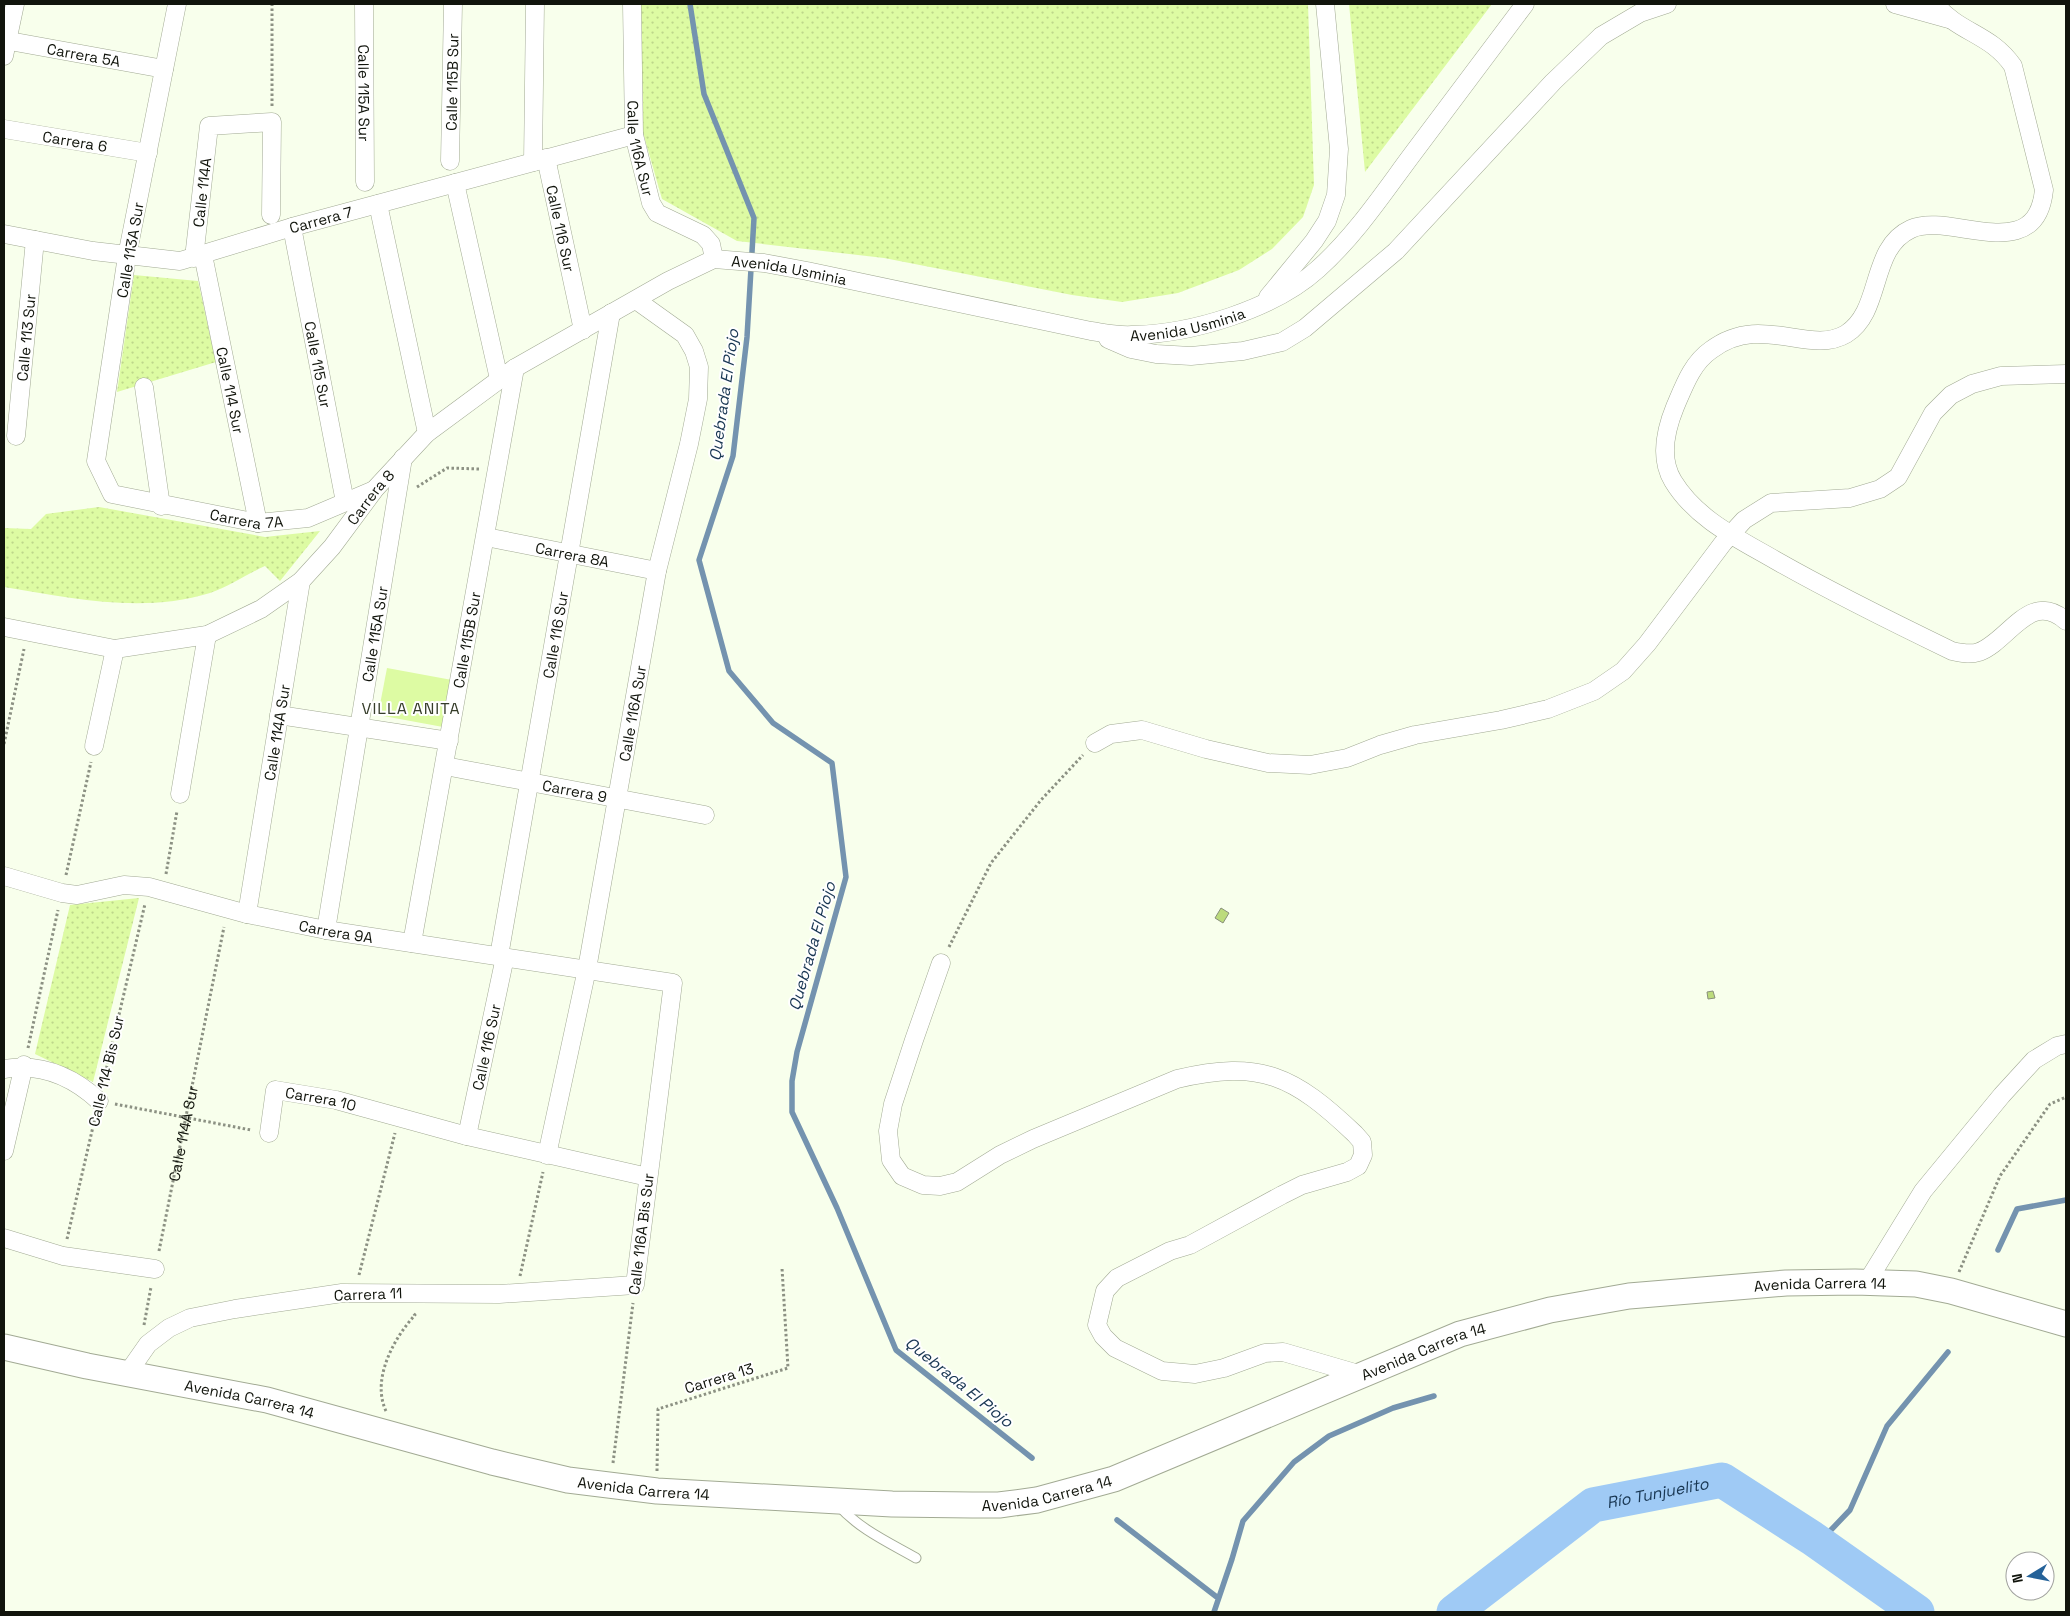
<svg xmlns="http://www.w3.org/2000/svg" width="2070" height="1616" font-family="'Space Grotesk',sans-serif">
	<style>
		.grass { fill: url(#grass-dots) }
		.park { fill: #ddfba3 }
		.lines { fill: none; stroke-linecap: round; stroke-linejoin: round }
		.stream { stroke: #7493af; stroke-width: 5.5 }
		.river { stroke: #9fcaf5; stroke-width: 35 }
		.building { fill: #bcdb7c; stroke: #888f7b }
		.service-casing { stroke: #a2aa94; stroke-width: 11 }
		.minor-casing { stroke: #a2aa94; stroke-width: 19 }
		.secondary-casing { stroke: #a2aa94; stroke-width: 27 }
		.path { stroke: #8c9183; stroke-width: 3; stroke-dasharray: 2.5 2.5; stroke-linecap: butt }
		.service { stroke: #fff; stroke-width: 9 }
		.minor { stroke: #fff; stroke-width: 18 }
		.secondary { stroke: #fff; stroke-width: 25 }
		.labels { text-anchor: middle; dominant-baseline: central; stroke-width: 4; stroke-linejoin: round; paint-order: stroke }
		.street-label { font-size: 15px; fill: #11140c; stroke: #fff }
		.water-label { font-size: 16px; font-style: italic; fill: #183652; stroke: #fff }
		.neighbourhood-label { font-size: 16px; letter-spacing: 1px; fill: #363d2a; stroke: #fff }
	</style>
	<defs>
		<pattern id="grass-dots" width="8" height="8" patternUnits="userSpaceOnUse" patternTransform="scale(1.25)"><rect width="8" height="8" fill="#ddfba3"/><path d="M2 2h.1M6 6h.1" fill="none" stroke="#bdd68b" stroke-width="1.8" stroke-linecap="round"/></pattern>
	</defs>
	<rect width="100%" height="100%" fill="#f8ffec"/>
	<path class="grass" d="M 639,4 L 1308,4 L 1314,185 L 1303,217 L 1272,249 L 1239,270 L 1178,293 L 1122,302 L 1072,295 L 884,258 L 737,241 L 662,199 L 640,122 Z
		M 1349,4 L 1492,4 L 1365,172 Z
		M 134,275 L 198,281 L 216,362 L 117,392 Z
		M 99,507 L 265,537 L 320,531 L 280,581 L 265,566 C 247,574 229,587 210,593 C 142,614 71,598 4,587 L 4,528 L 31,529 L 46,514 Z
		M 139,898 L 93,1082 L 35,1054 L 70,905 Z"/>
	<path class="park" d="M 387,668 L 452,680 L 443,727 L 378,715 Z"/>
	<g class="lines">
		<path class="stream" d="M 690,4 L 704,94 L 754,218 L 747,337 L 733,456 L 699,560 L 729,671 L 773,723 L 832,763 L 846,877 L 797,1052 L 792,1081 L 792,1112 L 837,1208 L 896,1350 L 1032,1458
			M 1998,1250 L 2017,1209 L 2066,1200
			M 1117,1520 L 1218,1598
			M 1812,1538 L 1830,1531 L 1850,1510 L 1887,1426 L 1948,1352
			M 1214,1612 L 1232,1559 L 1243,1521 L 1294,1462 L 1329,1436 L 1393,1408 L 1434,1396"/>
		<path class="river" id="s1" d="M 1454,1612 L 1593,1505 L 1722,1480 L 1812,1538 L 1917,1612"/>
	</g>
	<path class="building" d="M 1221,908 L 1229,913 L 1223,923 L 1215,918 Z
		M 1713,991 L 1715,998 L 1708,999 L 1707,992 Z"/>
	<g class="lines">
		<g class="service-casing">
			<path id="service" d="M 838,1505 C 859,1529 888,1542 916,1558"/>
		</g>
		<g class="minor-casing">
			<g id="minor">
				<path id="s3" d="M 177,4 L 127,256 L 96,461 L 112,494 L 258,523 L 308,518 L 374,490"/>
				<path id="s4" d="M 364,4 L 365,182"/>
				<path id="s5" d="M 632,4 L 634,135 L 651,203 L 657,213 L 703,235 L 711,244 L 714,259"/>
				<path d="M 1895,4 L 1949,19"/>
				<path d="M 1935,4 C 1960,34 1990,33 2013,66 L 2044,190 C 2036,268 1950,211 1911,229 C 1869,248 1883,311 1846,334 C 1809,356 1761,312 1711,350 C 1692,363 1684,386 1675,407 C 1666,429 1659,458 1673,481 C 1696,519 1737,538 1775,560 C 1833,593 1892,622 1952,651 C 1961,653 1970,655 1979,652 C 2009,641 2030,589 2066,621"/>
				<path id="s6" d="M 4,40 L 164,69"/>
				<path d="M 4,56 L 15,4"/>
				<path id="s7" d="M 4,129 L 148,153"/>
				<path id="s8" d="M 546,158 L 583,330"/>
				<path id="s9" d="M 450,161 L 453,4"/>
				<path d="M 533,162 L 535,4"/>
				<path d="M 455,183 L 499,379"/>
				<path d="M 378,204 L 427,433"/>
				<path id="s10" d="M 292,227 L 345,502"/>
				<path id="s11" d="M 4,234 L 93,251 L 180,261 L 292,227 L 634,135"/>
				<path id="s12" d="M 203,255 L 258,523"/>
				<path id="s13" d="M 194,258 L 209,126 L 272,122 L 271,215"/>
				<path d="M 1268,297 L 1314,241 L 1327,221 L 1336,195 L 1339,149 L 1325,4"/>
				<path d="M 1108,339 L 1131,349 L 1156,354 L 1191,356 L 1243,351 L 1282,342 L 1305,328 L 1396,251 L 1553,82 L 1601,36 L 1640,13 L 1667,4"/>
				<path d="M 144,387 L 161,506"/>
				<path id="s14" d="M 16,436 L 35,240"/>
				<path id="s15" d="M 486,537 L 657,571"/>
				<path id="s16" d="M 4,627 L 115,649 L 207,635 L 261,609 L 301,581 L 332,547 L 375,489 L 427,433 L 515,368 L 668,281 L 714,259 L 764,263 L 807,271 L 1091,331 C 1105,333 1119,336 1132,335 C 1192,334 1274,309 1318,269 C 1356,235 1384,192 1414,152 C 1451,103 1488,53 1525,4"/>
				<path d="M 279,715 L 449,741"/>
				<path d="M 1095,743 L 1111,734 L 1142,730 L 1206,749 L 1268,763 L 1310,765 L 1347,758 L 1380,745 L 1415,735 L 1501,720 L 1548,709 L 1594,691 L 1623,671 L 1647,644 L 1723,543 L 1744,520 L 1771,503 L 1850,498 L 1880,489 L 1898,477 L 1933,413 L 1951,395 L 1972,384 L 2001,376 L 2066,374"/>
				<path d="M 94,746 L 115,649"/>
				<path id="s17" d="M 445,766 L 705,815"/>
				<path d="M 180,794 L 207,635"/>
				<path id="s18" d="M 4,876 L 62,893 L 77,895 L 124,885 L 149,887 L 247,914 L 326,930 L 673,983 L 635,1285 L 499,1294 L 342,1293 L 235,1309 L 190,1318 L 169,1328 L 148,1344 L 127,1374"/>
				<path id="s19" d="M 247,914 L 301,581"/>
				<path id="s20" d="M 326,930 L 403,458"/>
				<path id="s21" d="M 412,943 L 515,368"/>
				<path id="s22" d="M 499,956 L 611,313"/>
				<path d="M 941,963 L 914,1040 L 893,1104 L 888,1131 L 891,1160 L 902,1176 L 923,1185 L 940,1186 L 957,1182 L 1000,1155 L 1033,1139 L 1177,1079 C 1261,1059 1294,1076 1355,1134 L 1362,1142 L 1363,1155 L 1358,1166 L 1347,1172 L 1302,1185 L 1282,1195 L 1190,1245 L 1170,1251 L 1117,1278 L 1105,1291 L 1097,1325 L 1103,1336 L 1115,1348 L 1162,1371 L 1195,1374 L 1224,1368 L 1265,1353 L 1283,1352 L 1362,1375"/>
				<path d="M 4,1069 C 41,1063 72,1076 99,1101"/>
				<path id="s23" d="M 269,1133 L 275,1090 L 336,1100 L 467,1136 L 648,1177"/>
				<path id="s24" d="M 467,1136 L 505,957"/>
				<path d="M 4,1151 L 24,1065"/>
				<path id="s25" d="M 547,1155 L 587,969 L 657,571 L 689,444 L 698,399 L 699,367 L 694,351 L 685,335 L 636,300"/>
				<path d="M 4,1238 L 63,1256 L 155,1269"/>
				<path d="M 1867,1282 L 1923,1191 L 2002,1095 L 2034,1060 L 2057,1046 L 2066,1044"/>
			</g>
		</g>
		<g class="secondary-casing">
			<g id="secondary">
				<path id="s26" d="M 4,1347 L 87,1366 L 267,1400 L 492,1462 L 568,1480 L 657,1491 L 892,1504 L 972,1505 L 999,1505 L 1037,1500 L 1114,1479 L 1460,1334 L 1550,1310 L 1629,1296 L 1786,1283 L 1855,1282 L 1916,1284 L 1951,1291 L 2066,1324"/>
			</g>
		</g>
		<g class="path">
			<path d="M 272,106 L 272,4"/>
			<path d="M 417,487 L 447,468 L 480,469"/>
			<path d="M 4,744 L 24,649"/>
			<path d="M 166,874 L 177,811"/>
			<path d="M 66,875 L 91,762"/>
			<path d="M 949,947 L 991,863 L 1041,800 L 1083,755"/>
			<path d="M 28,1048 L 58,910"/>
			<path d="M 103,1083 L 145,904"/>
			<path d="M 115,1104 L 251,1130"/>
			<path d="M 67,1239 L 95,1118"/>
			<path id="s2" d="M 159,1251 L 224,927"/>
			<path d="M 1959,1272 L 2000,1176 L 2050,1104 L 2066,1097"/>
			<path d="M 359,1275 L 395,1133"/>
			<path d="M 520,1276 L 543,1172"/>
			<path d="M 144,1325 L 151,1287"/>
			<path d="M 386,1411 C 371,1379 394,1338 415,1315 L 412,1312"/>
			<path d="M 613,1463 L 633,1303"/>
			<path d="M 657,1471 L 658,1409 L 788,1368 L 782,1268"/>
		</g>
		<use href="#service" class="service"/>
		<use href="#minor" class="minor"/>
		<use href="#secondary" class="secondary"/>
	</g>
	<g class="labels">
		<g class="street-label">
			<text stroke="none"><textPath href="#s6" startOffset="81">Carrera 5A</textPath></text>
			<text stroke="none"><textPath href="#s9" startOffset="79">Calle 115B Sur</textPath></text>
			<text stroke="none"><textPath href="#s4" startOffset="89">Calle 115A Sur</textPath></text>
			<text stroke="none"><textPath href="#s7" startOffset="72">Carrera 6</textPath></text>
			<text stroke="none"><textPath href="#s5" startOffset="145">Calle 116A Sur</textPath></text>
			<text stroke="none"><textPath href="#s13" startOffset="66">Calle 114A</textPath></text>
			<text stroke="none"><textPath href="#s11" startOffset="325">Carrera 7</textPath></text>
			<text stroke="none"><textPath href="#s8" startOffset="72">Calle 116 Sur</textPath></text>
			<text transform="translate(130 250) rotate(-80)">Calle 113A Sur</text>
			<text stroke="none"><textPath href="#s16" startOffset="922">Avenida Usminia</textPath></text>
			<text stroke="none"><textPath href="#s16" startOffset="1328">Avenida Usminia</textPath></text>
			<text stroke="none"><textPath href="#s14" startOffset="99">Calle 113 Sur</textPath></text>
			<text stroke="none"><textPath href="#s10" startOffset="140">Calle 115 Sur</textPath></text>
			<text stroke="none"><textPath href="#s12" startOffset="138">Calle 114 Sur</textPath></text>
			<text stroke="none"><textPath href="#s16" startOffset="424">Carrera 8</textPath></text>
			<text stroke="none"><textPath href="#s3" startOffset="638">Carrera 7A</textPath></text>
			<text stroke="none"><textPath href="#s15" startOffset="88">Carrera 8A</textPath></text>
			<text stroke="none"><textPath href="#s20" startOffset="300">Calle 115A Sur</textPath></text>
			<text stroke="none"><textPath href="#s22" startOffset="326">Calle 116 Sur</textPath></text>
			<text stroke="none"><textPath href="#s21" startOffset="308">Calle 115B Sur</textPath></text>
			<text stroke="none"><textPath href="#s25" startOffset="450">Calle 116A Sur</textPath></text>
			<text stroke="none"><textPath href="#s19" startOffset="184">Calle 114A Sur</textPath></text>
			<text stroke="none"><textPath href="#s17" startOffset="132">Carrera 9</textPath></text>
			<text stroke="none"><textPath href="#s18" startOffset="341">Carrera 9A</textPath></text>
			<text stroke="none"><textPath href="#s24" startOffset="91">Calle 116 Sur</textPath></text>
			<text transform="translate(106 1071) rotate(-77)">Calle 114 Bis Sur</text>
			<text stroke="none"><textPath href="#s23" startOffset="90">Carrera 10</textPath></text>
			<text stroke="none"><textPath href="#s2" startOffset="120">Calle 114A Sur</textPath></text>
			<text transform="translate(641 1234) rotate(-83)">Calle 116A Bis Sur</text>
			<text stroke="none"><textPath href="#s26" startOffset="1870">Avenida Carrera 14</textPath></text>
			<text transform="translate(368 1294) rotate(-2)">Carrera 11</text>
			<text stroke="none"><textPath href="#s26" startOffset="1465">Avenida Carrera 14</textPath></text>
			<text transform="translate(719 1378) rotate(-17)">Carrera 13</text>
			<text stroke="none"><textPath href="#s26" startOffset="251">Avenida Carrera 14</textPath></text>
			<text stroke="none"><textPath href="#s26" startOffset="656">Avenida Carrera 14</textPath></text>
			<text stroke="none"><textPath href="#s26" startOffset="1061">Avenida Carrera 14</textPath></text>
		</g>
		<g class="water-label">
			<text transform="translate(724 395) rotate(-82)">Quebrada El Piojo</text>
			<text transform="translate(812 946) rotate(-74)">Quebrada El Piojo</text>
			<text transform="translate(959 1382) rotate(39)">Quebrada El Piojo</text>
			<text stroke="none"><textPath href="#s1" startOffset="241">Río Tunjuelito</textPath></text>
		</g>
		<g class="neighbourhood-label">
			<text x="411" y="708">VILLA ANITA</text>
		</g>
	</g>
	<rect width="2070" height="1616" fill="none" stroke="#11140c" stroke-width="10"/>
	<g transform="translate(2030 1576) rotate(260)"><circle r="24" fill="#ffffff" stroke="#a0a19e"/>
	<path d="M0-4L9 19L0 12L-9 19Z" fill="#256299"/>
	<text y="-8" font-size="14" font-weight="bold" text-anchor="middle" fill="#11140c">N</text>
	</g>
</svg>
